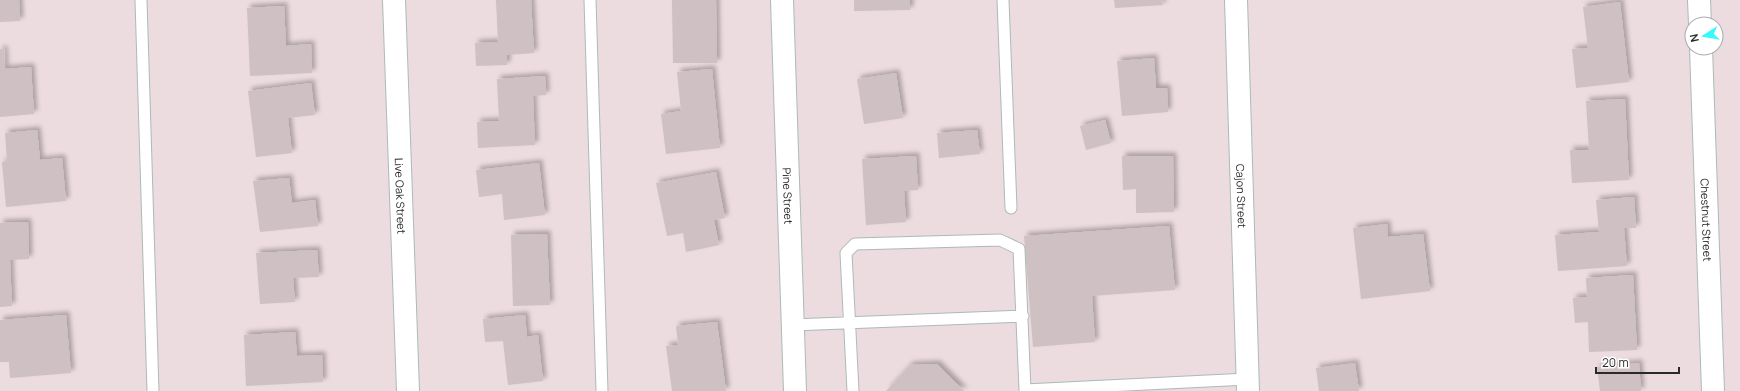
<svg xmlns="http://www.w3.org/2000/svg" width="1740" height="391" font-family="Manrope,sans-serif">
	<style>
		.building { fill: #cec0c3; filter: url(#shadow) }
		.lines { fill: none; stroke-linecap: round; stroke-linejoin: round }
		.service-casing { stroke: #acbaba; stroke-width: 13 }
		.minor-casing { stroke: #acbaba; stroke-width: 24 }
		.service { stroke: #fff; stroke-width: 11 }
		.minor { stroke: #fff; stroke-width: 22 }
		.labels { text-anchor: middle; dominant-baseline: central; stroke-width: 3.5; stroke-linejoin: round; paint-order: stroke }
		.street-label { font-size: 11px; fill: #2a2a2a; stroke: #fff }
	</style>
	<defs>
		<filter id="shadow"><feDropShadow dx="3.5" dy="-3.5" stdDeviation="2" flood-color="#0004"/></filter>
	</defs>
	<rect width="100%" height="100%" fill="#ecdbdf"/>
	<path class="building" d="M 0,0 L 19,0 L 20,21 L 0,22 Z
		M 496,0 L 531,0 L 534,53 L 507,55 L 507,65 L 476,66 L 475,43 L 498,42 Z
		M 672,0 L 716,0 L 717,63 L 673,63 Z
		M 854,0 L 910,0 L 910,10 L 854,11 Z
		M 1114,0 L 1162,0 L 1163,5 L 1115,8 Z
		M 1620,2 L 1629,82 L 1576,88 L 1572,49 L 1588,48 L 1583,7 Z
		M 284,6 L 286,46 L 311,44 L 312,73 L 250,76 L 247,8 Z
		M 0,49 L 4,49 L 5,69 L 31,67 L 34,114 L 0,117 Z
		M 1154,58 L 1156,88 L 1167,88 L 1168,112 L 1122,116 L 1117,61 Z
		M 712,69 L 720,148 L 666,154 L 661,114 L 681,111 L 677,72 Z
		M 896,73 L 903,118 L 864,124 L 857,79 Z
		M 545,76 L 546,95 L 533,96 L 535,145 L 478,148 L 477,122 L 499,121 L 497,79 Z
		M 311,83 L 315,115 L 288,118 L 292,153 L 256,157 L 248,91 Z
		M 1625,99 L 1629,180 L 1572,183 L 1570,150 L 1589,150 L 1586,101 Z
		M 1105,120 L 1111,143 L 1086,150 L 1080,126 Z
		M 37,130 L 40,160 L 62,158 L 66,201 L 6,207 L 2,162 L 7,161 L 5,133 Z
		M 977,130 L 980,154 L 939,158 L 937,133 Z
		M 916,156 L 918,190 L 904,191 L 906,222 L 866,225 L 862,159 Z
		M 1122,156 L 1173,156 L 1174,212 L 1136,213 L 1136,189 L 1123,190 Z
		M 539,163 L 545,215 L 504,220 L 502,194 L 479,197 L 476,170 Z
		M 716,172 L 725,218 L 714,220 L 719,245 L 686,252 L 683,233 L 667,236 L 656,183 Z
		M 289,178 L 292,203 L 315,200 L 318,226 L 260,232 L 253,181 Z
		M 1634,197 L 1636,228 L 1624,228 L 1627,266 L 1558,271 L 1555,235 L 1599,232 L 1596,200 Z
		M 28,222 L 29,259 L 10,260 L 12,306 L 0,307 L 0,223 Z
		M 1387,224 L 1388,237 L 1423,234 L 1430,291 L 1361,299 L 1353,228 Z
		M 1169,226 L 1175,290 L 1092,296 L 1095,342 L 1033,347 L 1024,236 Z
		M 547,234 L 550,305 L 513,306 L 511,235 Z
		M 317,250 L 319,277 L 293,278 L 295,302 L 260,304 L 256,253 Z
		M 1633,275 L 1637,350 L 1589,352 L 1588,322 L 1575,323 L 1573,298 L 1587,297 L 1586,278 Z
		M 66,315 L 71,373 L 10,378 L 9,362 L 0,362 L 0,320 Z
		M 525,315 L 527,337 L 538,335 L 543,381 L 508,385 L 503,341 L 485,342 L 483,319 Z
		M 717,322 L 726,391 L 672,391 L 666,346 L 678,345 L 676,326 Z
		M 295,332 L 297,356 L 322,355 L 323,382 L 246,386 L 244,335 Z
		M 1355,363 L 1359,391 L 1319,391 L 1316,368 Z
		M 1639,363 L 1641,391 L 1600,391 L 1597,367 Z
		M 937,364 L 964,391 L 886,391 L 910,365 Z"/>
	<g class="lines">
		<g class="service-casing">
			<path id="service" d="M 141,0 L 153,391
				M 590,0 L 602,391
				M 1003,0 L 1011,208
				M 792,325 L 1023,316
				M 853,391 L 846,253 L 855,244 L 1000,240 L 1019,249 L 1025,390 L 1248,379"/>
		</g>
		<g class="minor-casing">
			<g id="minor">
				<path id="s1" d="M 394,0 L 408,391"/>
				<path id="s2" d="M 782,0 L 795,391"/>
				<path id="s3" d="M 1236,0 L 1248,391"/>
				<path d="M 1699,0 L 1700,24"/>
				<path id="s4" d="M 1701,48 L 1713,391"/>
			</g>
		</g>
		<use href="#service" class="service"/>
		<use href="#minor" class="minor"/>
	</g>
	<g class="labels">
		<g class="street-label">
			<text stroke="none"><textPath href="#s1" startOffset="196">Live Oak Street</textPath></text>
			<text stroke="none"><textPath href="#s2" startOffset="196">Pine Street</textPath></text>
			<text stroke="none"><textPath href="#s3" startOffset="196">Cajon Street</textPath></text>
			<text stroke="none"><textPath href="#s4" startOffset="172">Chestnut Street</textPath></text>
		</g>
	</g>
	<g transform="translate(1704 36) rotate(258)"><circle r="19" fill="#ffffff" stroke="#aaaaaa"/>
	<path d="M0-3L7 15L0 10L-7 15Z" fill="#38f9fc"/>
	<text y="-6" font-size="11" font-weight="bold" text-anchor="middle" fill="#2a2a2a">N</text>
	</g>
	<path d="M1596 367v6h83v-6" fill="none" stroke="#2a2a2a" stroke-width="2"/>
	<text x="1602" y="367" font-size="12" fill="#2a2a2a" stroke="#ffffff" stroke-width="3" paint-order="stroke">20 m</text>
</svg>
